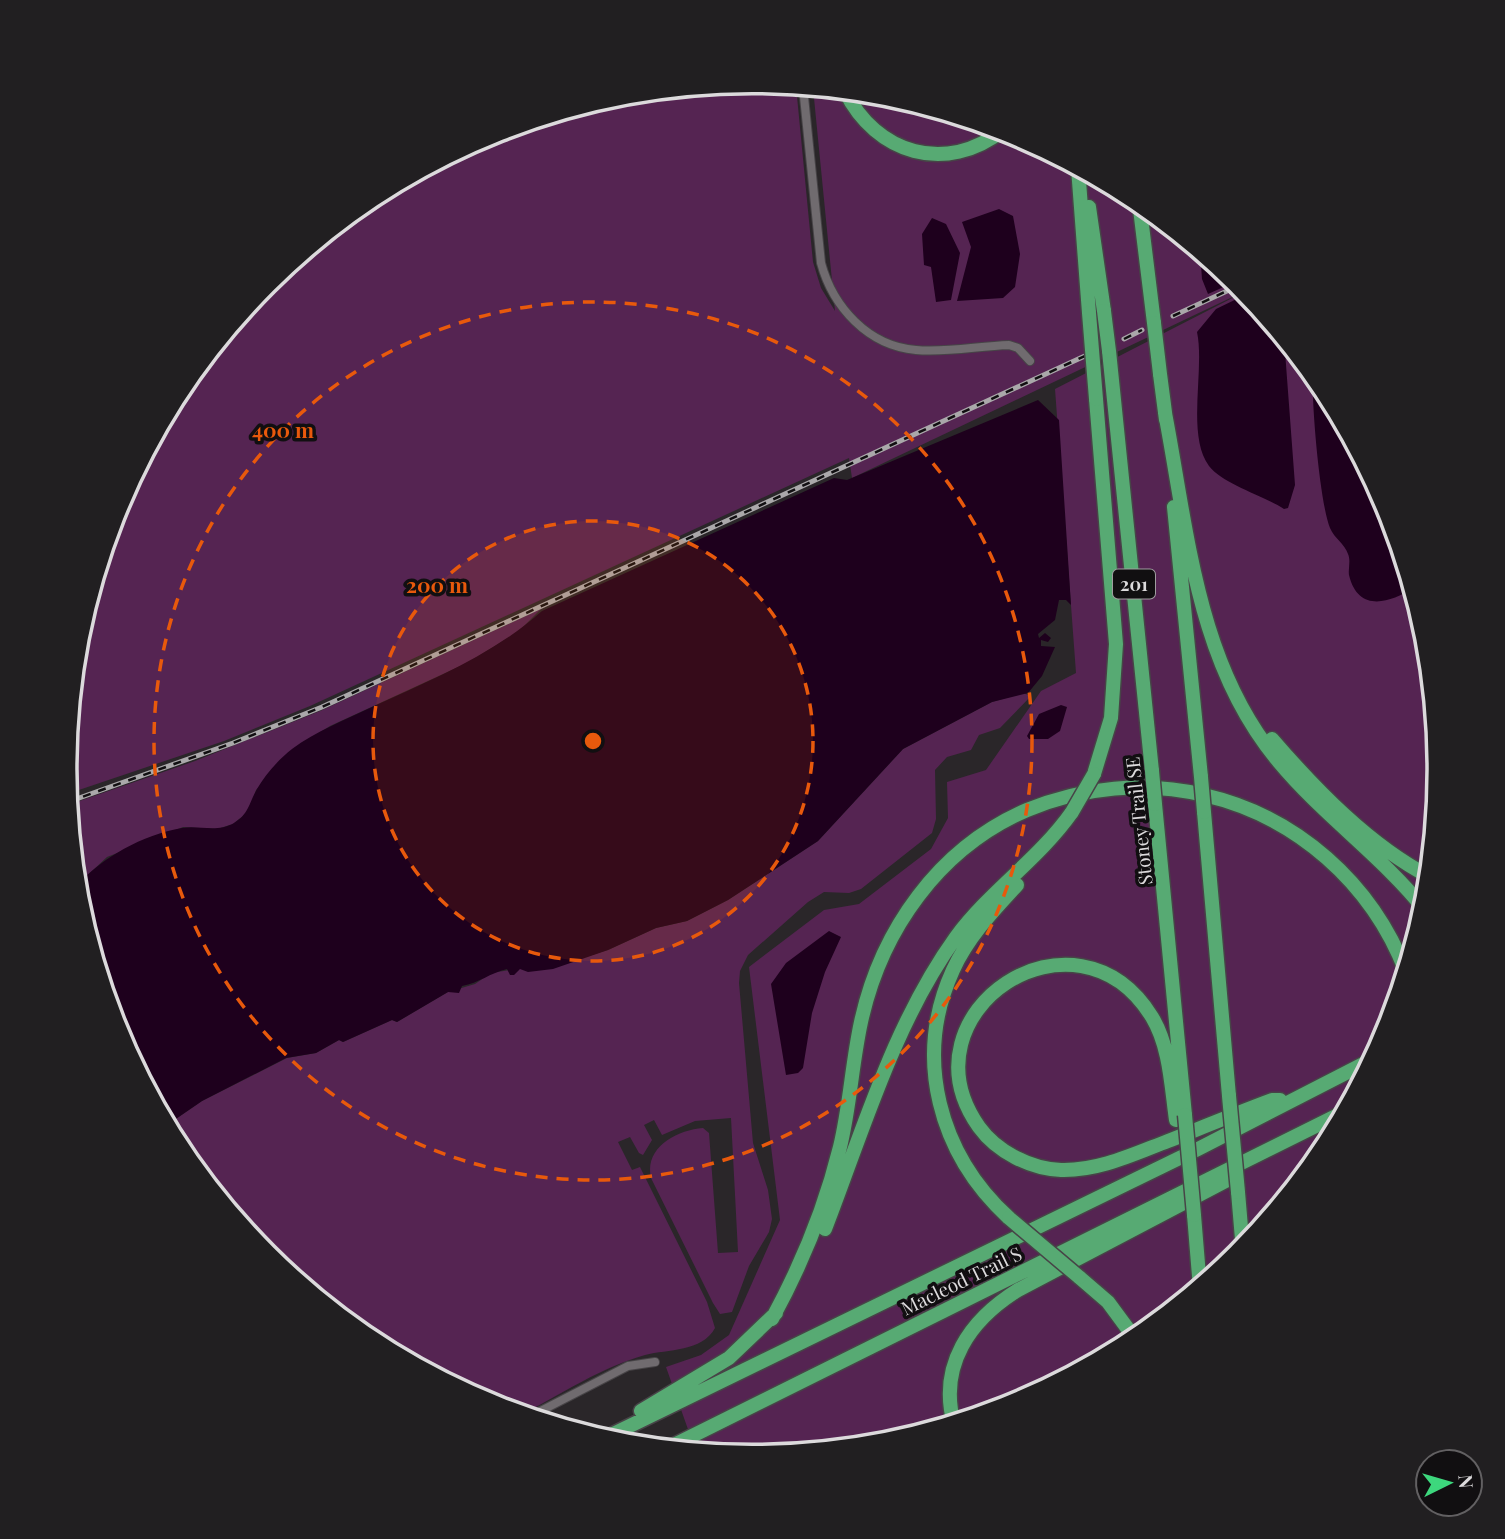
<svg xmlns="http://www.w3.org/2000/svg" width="1505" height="1539" font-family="'Playfair Display',serif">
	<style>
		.green { fill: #552452 }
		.water { fill: #1e001d }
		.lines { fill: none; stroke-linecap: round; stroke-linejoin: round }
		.minor-casing { stroke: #474447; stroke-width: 10 }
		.motorway-casing { stroke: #474447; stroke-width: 17 }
		.minor { stroke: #706b6f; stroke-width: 8 }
		.motorway { stroke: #57aa73; stroke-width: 14 }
		.rail-casing { stroke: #aaa8aa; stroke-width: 5 }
		.rail { stroke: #110f11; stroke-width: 2.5; stroke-dasharray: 8; stroke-linecap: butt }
		.motorway-bridge-casing { stroke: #474447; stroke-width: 17; stroke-linecap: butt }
		.motorway-bridge { stroke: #57aa73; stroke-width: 14 }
		.ring { fill: none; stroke: #e8590c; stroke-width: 3.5; stroke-dasharray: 12 9 }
		.labels { text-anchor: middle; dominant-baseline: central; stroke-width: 7; stroke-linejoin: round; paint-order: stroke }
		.shield { fill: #110f11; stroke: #9f9d9f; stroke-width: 2 }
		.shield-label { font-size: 18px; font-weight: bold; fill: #dcdadc }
		.street-label { font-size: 19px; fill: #dcdadc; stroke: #110f11 }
		.rim { fill: none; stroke: #dcdadc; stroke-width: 3.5 }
		.centre { fill: #e8590c; stroke: #110f11; stroke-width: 3.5 }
		.ring-label { font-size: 21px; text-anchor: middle; font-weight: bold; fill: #e8590c; stroke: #110f11; stroke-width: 7; stroke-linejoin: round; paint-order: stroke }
	</style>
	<rect width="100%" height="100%" fill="#2a2629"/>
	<path class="green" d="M 753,82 L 796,86 L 813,262 L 821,288 L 835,311 L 813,88 L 887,95 L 1016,134 L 1135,198 L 1245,291 L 852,478 L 849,458 L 310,706 L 224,741 L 67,794 L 65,769 L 78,635 L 117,506 L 181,387 L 266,283 L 371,197 L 490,134 L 619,95 Z
		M 1246,291 L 1325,388 L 1388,507 L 1427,636 L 1440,770 L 1427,904 L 1388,1033 L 1324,1152 L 1239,1256 L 1134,1342 L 1015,1405 L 886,1444 L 752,1457 L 696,1452 L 666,1367 L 701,1355 L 729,1335 L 780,1220 L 749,967 L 824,910 L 859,904 L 931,849 L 948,818 L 947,782 L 986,770 L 1041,691 L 1076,673 L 1055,389 Z
		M 541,609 L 518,632 L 467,663 L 330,726 L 292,750 L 256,790 L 249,811 L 233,824 L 217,829 L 183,827 L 107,857 L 76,886 L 68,805 L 195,761 L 320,711 Z
		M 1023,693 L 1031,696 L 1000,728 L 979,735 L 971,750 L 947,757 L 935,770 L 936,819 L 932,833 L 861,889 L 849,893 L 824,892 L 808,902 L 748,955 L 740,971 L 739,983 L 753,1143 L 768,1190 L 772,1219 L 769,1232 L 749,1266 L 732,1312 L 720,1314 L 713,1303 L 651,1178 C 644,1148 676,1130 703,1128 L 709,1133 L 718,1253 L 738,1252 L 731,1118 L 695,1121 L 662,1135 L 654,1120 L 644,1125 L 652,1140 L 643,1155 L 639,1153 L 630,1137 L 618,1142 L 632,1170 L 640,1167 L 707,1302 L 715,1328 C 702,1352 668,1349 645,1355 C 602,1367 561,1394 521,1415 L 489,1405 L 370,1341 L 266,1256 L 180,1151 L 167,1125 L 202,1101 L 287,1058 L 316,1053 L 339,1040 L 343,1042 L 392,1020 L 397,1022 L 448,992 L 475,984 L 491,973 L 576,960 L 608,950 L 656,928 L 687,921 L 728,900 L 818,841 L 903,749 L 992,702 Z"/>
	<path class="water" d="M 999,209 L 1013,216 L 1020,254 L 1015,287 L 1003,298 L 957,301 L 971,247 L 962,222 Z
		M 932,218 L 946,224 L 960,253 L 951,300 L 936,302 L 931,267 L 924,265 L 922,234 Z
		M 1200,251 L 1237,281 L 1208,294 L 1202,279 Z
		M 1247,294 L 1284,338 L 1295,485 L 1288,508 L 1284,509 C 1264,496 1223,484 1209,466 C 1186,435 1205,369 1197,332 L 1216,309 Z
		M 1313,374 L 1325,388 L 1388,507 L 1413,588 C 1390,603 1358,613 1349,575 C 1348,568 1351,561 1348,554 C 1345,544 1334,538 1330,528 C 1320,504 1311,401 1313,374 Z
		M 1038,400 L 1059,420 L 1071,605 L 1066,600 L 1059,600 L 1055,620 L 1038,634 L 1039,638 L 1045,633 L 1051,638 L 1048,642 L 1041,640 L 1041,646 L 1055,647 L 1042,676 L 1028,693 L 992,702 L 903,749 L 818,841 L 728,900 L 687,921 L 656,928 L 608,950 L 553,969 L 528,972 L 520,969 L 514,975 L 510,975 L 507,969 C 490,973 479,983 462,986 L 459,993 L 448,992 L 397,1022 L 392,1020 L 343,1042 L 339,1040 L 316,1053 L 286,1058 L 202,1101 L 167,1125 L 117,1032 L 78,903 L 76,886 C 103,857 142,835 182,828 C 199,825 217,833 234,823 C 249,814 249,803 257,789 C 265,775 279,759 292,749 C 316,731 345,720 372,707 C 431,680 493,655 542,611 L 834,478 L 847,480 Z
		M 1061,705 L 1067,707 L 1060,731 L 1048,739 L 1029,739 L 1027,736 L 1039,714 Z
		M 829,931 L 841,937 L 825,972 L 812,1013 L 803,1068 L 798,1073 L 786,1075 L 771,984 L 786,963 Z"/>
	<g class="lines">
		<g class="minor-casing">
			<path id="minor" d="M 803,87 L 821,263 C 833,307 868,346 916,350 C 946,353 978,346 1009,345 L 1018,348 L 1030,361
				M 529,1417 L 628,1366 L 655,1362"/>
		</g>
		<g class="motorway-casing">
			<path id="motorway" d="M 845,91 C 876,154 946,175 1003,130
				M 1078,168 L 1089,313
				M 1139,201 L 1154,323
				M 1089,207 L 1104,311
				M 1109,351 L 1152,771
				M 1160,374 L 1166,420
				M 1165,413 C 1188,533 1197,665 1279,762 C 1324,816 1382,856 1425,910
				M 1174,507 L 1201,777
				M 1272,739 C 1316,790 1370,846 1430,877
				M 1094,774 L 1111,718 L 1116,644 L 1096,399
				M 1155,804 L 1185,1115
				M 1204,812 L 1229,1096
				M 1176,1120 C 1171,1085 1170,1047 1152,1017 C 1076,894 898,1012 979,1127 C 997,1152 1031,1169 1061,1170 C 1099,1171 1134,1154 1168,1141 C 1203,1127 1237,1113 1272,1100 L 1280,1100
				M 1238,1192 L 1243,1251
				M 1194,1215 L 1200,1288
				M 1009,1218 C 939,1154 913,1058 953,970 C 968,937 993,911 1017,885
				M 825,1229 C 863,1131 894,1023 956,937 C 990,891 1039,859 1072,812
				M 1079,1277 L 1108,1302 L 1136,1340
				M 772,1319 C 802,1264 825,1208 840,1147 C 850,1106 852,1063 861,1022 C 881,930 939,848 1027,810 C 1083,787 1145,781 1204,795 C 1296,816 1372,883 1406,972
				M 641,1411 L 729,1358 L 776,1313
				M 954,1424 C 938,1365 970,1320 1018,1290 L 1233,1177
				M 603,1439 L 1198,1149 L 1375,1058
				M 666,1449 L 1346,1111"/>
		</g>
		<use href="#minor" class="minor"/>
		<use href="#motorway" class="motorway"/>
		<g class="rail-casing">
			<path id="rail" d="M 1173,316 L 1240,285
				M 1124,339 L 1142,330
				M 68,802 L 233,743 L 322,707 L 1087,355"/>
		</g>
		<use href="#rail" class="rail"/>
		<g class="motorway-bridge-casing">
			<path id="motorway-bridge" d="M 1104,311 L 1109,351
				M 1089,313 L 1096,399
				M 1154,323 L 1160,374
				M 1152,771 L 1155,804
				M 1201,777 L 1204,812
				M 1072,812 L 1094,774
				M 1229,1096 L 1238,1192
				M 1185,1115 L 1194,1215
				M 1009,1218 L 1079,1277"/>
		</g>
		<use href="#motorway-bridge" class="motorway-bridge"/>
	</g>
	<circle cx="593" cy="741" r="220" fill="#e8590c" fill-opacity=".12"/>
	<g class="ring">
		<circle cx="593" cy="741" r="220"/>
		<circle cx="593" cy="741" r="439"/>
	</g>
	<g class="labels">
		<rect class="shield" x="1113" y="569.5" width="42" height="29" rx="5"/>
		<g class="shield-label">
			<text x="1134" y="584">201</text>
		</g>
		<g class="street-label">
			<text transform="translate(1138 821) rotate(-96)">Stoney Trail SE</text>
			<text transform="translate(961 1280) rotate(-26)">Macleod Trail S</text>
		</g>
	</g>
	<path d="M0 0H1505V1539H0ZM77 769a675 675 0 1 1 1350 0a675 675 0 1 1-1350 0Z" fill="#211f21" fill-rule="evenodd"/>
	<path class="rim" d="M77 769a675 675 0 1 1 1350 0a675 675 0 1 1-1350 0Z"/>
	<circle cx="593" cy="741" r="10" class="centre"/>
	<g class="ring-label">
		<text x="283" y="438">400 m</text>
		<text x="437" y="593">200 m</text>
	</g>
	<g transform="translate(1449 1483) rotate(85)"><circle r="33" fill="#110f11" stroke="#626062" stroke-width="2"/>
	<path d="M0-5L12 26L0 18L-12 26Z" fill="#3dd77d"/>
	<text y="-10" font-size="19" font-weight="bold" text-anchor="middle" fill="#dcdadc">N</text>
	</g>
</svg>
